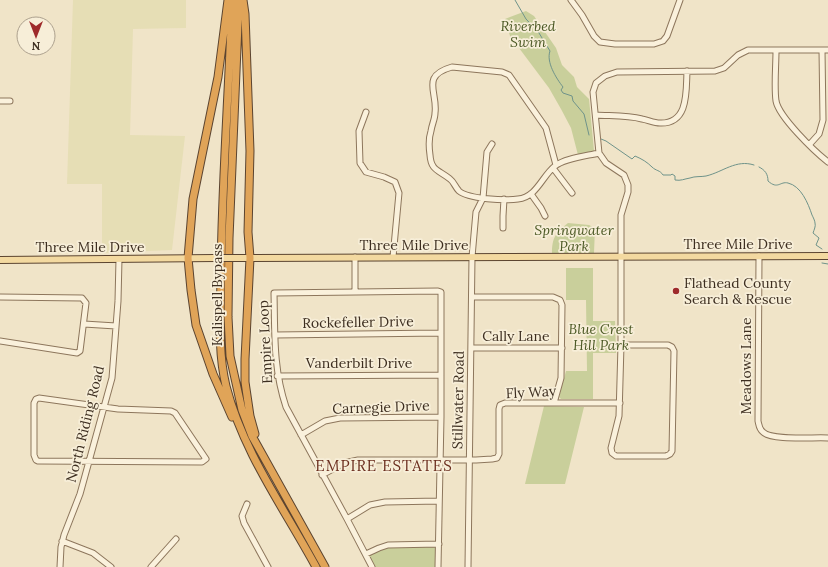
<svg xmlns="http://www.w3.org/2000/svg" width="828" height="567" font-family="Lora,serif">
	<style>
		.farmland { fill: #e6deb5 }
		.green { fill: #c9cf9b }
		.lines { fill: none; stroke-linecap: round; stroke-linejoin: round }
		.stream { stroke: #6f938a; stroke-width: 1 }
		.minor-casing { stroke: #8d765c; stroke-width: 7 }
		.major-casing { stroke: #5b4430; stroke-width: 8 }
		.highway-casing { stroke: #5b4430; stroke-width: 9 }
		.minor { stroke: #faf1dc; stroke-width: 5 }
		.major { stroke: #f3d9a0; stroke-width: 6 }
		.highway { stroke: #e0a458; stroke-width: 7 }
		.major-bridge-casing { stroke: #5b4430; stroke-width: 8; stroke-linecap: butt }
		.major-bridge { stroke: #f3d9a0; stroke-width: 6 }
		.poi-dot { fill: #9e2a2b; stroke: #f7eed8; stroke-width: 1.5 }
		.labels { text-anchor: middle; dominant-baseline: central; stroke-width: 3.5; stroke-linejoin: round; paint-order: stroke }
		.park-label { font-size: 14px; font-style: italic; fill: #4d5a26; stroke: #f7eed8 }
		.street-label { font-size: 14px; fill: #3d2e20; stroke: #f7eed8 }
		.poi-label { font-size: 14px; fill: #3d2e20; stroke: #f7eed8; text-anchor: start }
		.neighbourhood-label { font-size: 15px; letter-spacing: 1px; fill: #6b2e1e; stroke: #f7eed8 }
	</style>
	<rect width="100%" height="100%" fill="#f0e4c8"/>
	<path class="farmland" d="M 73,0 L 186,0 L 186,28 L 133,29 L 130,135 L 185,136 L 172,250 L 102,253 L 102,184 L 67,184 Z"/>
	<path class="green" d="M 526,11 L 534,16 L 556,48 L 562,65 L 574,77 L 577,87 L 589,99 L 594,151 L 578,155 L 571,128 L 561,109 L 549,88 L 510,36 L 505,19 Z
		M 568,223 L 589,225 L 595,228 L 594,253 L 552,253 C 552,237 556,233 568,223 Z
		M 566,268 L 593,268 L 593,321 L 615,321 L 616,353 L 593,353 L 593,399 L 561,399 L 559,397 L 566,371 L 587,371 L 586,300 L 566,300 Z
		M 544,406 L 584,407 L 565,484 L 525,484 Z
		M 434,546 L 435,548 L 435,567 L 375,567 L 369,556 L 369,554 C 389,544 412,547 434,546 Z"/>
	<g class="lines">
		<path class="stream" d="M 515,0 L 526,19 L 539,33 L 550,51 C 546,62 556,78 563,87 L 561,90 L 563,93 L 572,96 L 573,101 L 584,114 L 589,135
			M 601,139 L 606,141 L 632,159 L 635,156 C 642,159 647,162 652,167 C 656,171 660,170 663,175 L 671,175 L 672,174 L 675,176 L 675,180 C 681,181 684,179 690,178 C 695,176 701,177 706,176 C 723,172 736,159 754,165
			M 759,167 C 765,170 768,174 768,181 C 778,190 780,181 788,183 C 801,186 808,203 812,215 C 813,217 815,221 815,223 C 816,226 814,230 813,233 L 819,238 L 816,245 L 822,249
			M 822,263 L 828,264"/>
		<g class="minor-casing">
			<path id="minor" d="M 571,0 L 582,15 L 594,36 L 600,42 L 615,44 L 654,44 L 663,41 L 667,36 L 680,0
				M 776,51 C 776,65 774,87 776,101 C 779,117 814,151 828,162
				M 0,101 L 10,101
				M 366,112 L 359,131 L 360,163 L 366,172 L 384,177 L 395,182 L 399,193 L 393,257
				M 596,115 C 611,116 627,115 642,119 C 648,120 654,123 660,123 C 689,124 686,91 687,71
				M 809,145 L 819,134 L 823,120 L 822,50
				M 556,165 L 546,128 L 509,75 L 502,72 L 452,67 C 420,76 438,92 435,113 C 435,119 432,124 431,131 C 429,137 429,148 430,155 C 431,171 439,170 450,179 C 454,182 455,187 459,191 C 468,199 506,201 518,199 C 537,197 542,176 555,166 C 565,158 586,156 599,153
				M 553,168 L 572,193
				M 531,194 L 541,208 L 545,216
				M 503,228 L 503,216 L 504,199
				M 759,256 L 758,421 C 759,425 759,429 763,432 C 772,441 814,437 828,438
				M 355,257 L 355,292
				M 0,297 L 82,298 L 86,303 L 80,351 L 77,353 L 0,341
				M 473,297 L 553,297 L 560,300 L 562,305 L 561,378 L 554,403
				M 84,324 L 116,326
				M 275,335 L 441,333
				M 621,345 L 668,345 L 672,347 L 674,351 L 672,451 L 670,454 L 666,456 L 616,456 L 612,453 L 611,448 L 619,416 L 621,345 L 621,215 L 628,192 L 628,185 L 624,175 L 606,163 L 599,153 L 593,92 L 596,83 L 605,76 L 617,72 L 715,71 L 724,68 L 738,55 L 748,50 L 828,50
				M 471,348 L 562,348
				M 277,376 L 441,375
				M 39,398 L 118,409 L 171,411 L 175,413 L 206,459 L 202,462 L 38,461 L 36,460 L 34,455 L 34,403 L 36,399 Z
				M 301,435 L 325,421 L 340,418 L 441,417
				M 322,475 L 344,463 L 358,460 L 476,460 L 492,459 L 497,458 L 499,454 L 499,409 L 500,405 L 505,403 L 620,403
				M 247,504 L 242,516 L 244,523 L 268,567
				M 347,519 L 370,505 L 385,502 L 439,501
				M 62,541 L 93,553 L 111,567
				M 366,554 L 379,548 L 388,545 L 439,544
				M 60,567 L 61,547 L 64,535 L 80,494 L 112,378 L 118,301 L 119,259
				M 151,567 L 176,539
				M 372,567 L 347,519 L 286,407 C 273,368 275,333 274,293 L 438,291 L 441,292 L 441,417 L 438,567
				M 468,567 L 472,257 L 476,212 L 483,198 L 487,152 L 492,144"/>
		</g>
		<g class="major-casing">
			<path id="major" d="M 236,258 L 828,256
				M 0,260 L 215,258"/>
		</g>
		<g class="highway-casing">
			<path id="highway" d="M 228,0 L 218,77 L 193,199 L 188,258 L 191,290 L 196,325 L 213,374 L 232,417
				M 232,0 C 229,91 222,181 221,272 C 221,309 217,349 226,386 C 243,452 284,508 316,567
				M 239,0 L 229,238 L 228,317 L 230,356 L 242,410 L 252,436 L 325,567
				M 243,0 L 245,14 L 250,151 L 248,232 L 250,258 L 245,359 L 245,382 L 250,416 L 255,434"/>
		</g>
		<use href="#minor" class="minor"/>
		<use href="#major" class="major"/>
		<use href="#highway" class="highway"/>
		<g class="major-bridge-casing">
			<path id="major-bridge" d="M 215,258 L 236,258"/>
		</g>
		<use href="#major-bridge" class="major-bridge"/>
	</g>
	<circle class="poi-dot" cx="676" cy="291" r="4"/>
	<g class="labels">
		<g class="park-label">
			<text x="528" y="26">Riverbed<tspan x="528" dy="16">Swim</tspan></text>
			<text x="574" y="230">Springwater<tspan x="574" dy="16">Park</tspan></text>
			<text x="601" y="329">Blue Crest<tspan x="601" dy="16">Hill Park</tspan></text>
		</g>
		<g class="street-label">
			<text x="738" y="244">Three Mile Drive</text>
			<text x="414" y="245">Three Mile Drive</text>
			<text x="90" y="247">Three Mile Drive</text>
			<text transform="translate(217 295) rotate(-90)">Kalispell Bypass</text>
			<text transform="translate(358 322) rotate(-1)">Rockefeller Drive</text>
			<text x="516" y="336">Cally Lane</text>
			<text transform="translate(265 342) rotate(-93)">Empire Loop</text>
			<text x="359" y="363">Vanderbilt Drive</text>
			<text transform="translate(746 366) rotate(-90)">Meadows Lane</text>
			<text transform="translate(531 392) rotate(-3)">Fly Way</text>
			<text transform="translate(458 400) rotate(-89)">Stillwater Road</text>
			<text transform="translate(381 407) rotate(-2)">Carnegie Drive</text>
			<text transform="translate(85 424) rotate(-76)">North Riding Road</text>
		</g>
		<g class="poi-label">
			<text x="684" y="283">Flathead County<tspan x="684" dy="16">Search &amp; Rescue</tspan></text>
		</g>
		<g class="neighbourhood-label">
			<text x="384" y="465">EMPIRE ESTATES</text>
		</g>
	</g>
	<g transform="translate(36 36) rotate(180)"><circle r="19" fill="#f7eed8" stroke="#ada18e"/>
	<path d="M0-3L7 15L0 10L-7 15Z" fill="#9e2a2b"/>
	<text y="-6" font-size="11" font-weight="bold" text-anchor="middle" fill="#3d2e20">N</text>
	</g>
</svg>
